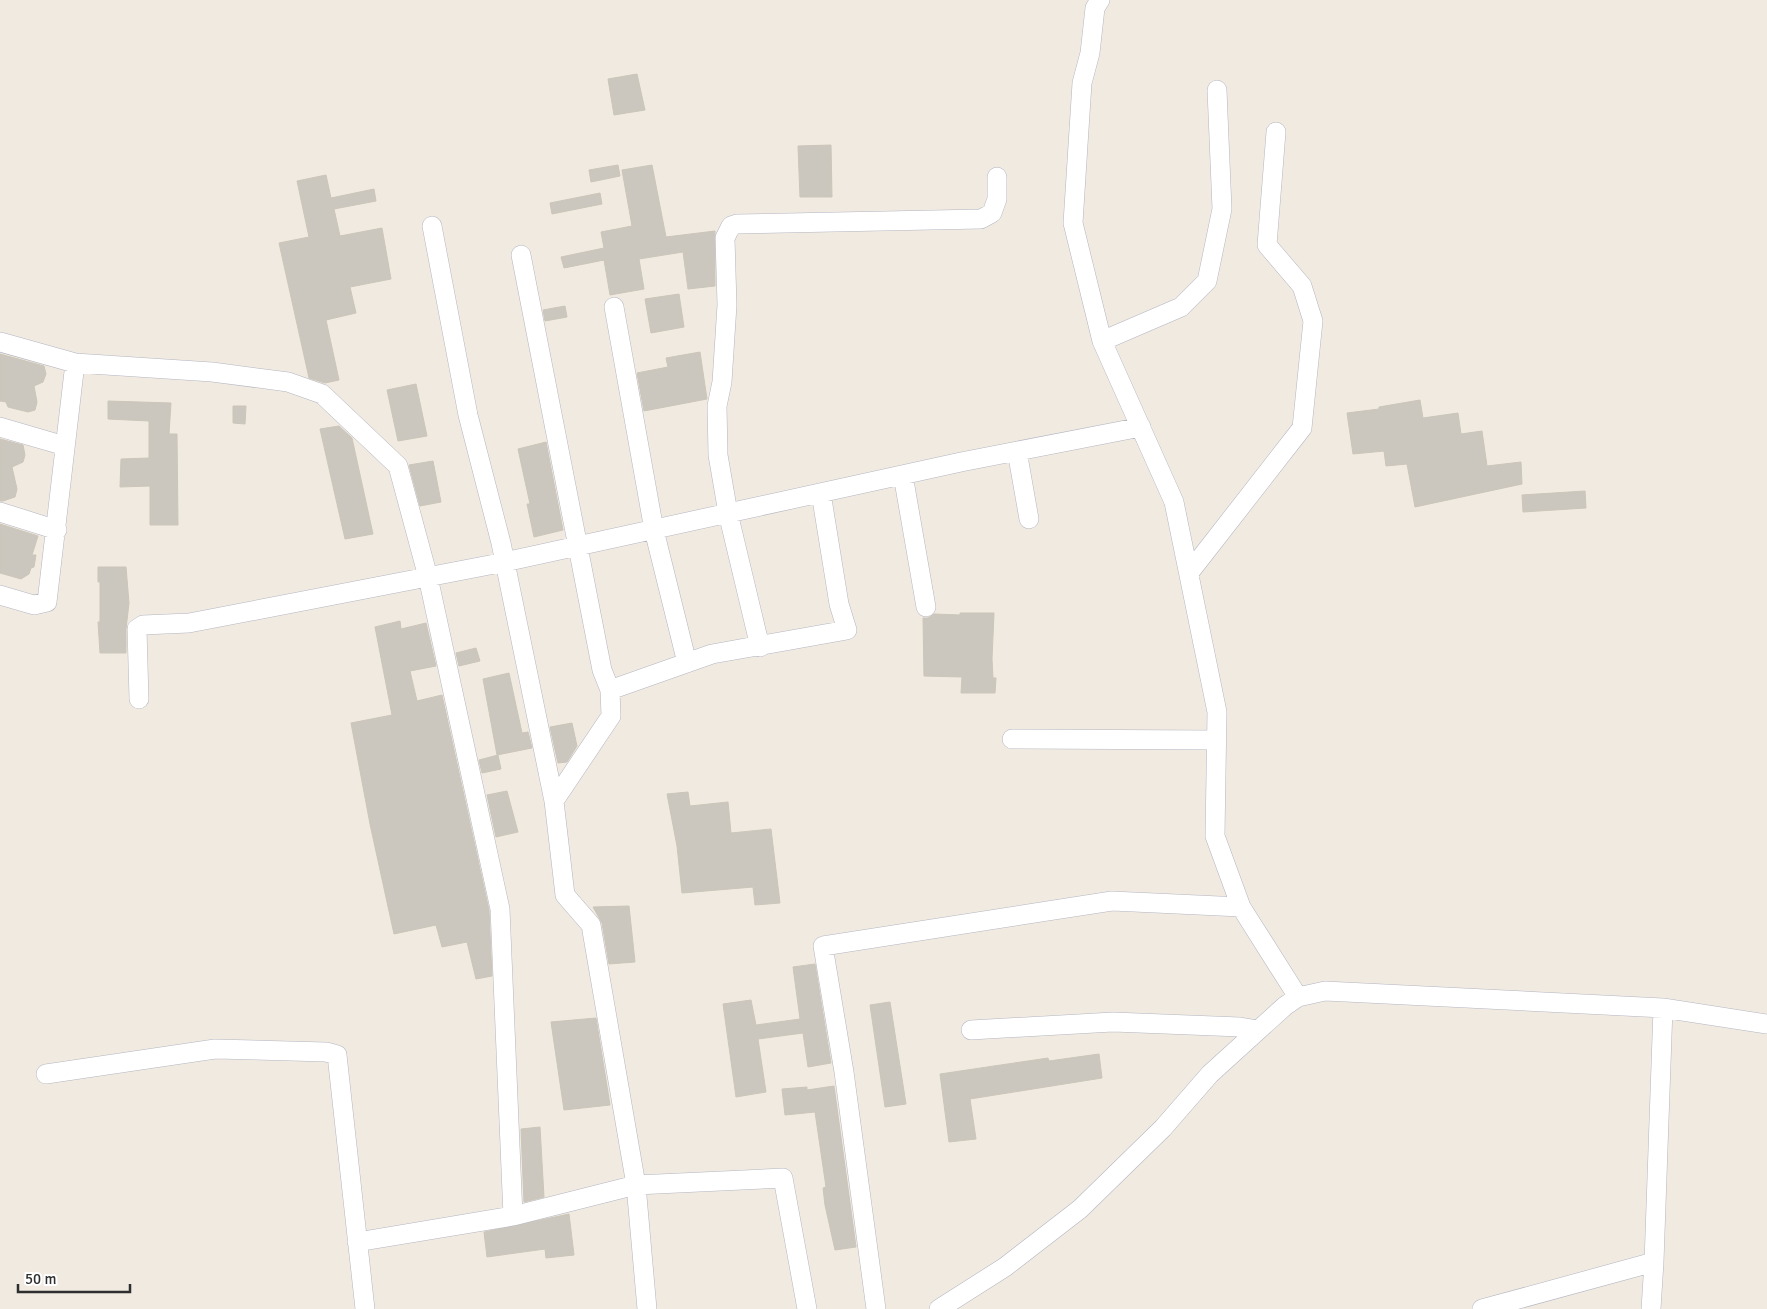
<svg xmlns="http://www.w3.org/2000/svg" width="1767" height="1309" font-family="Signika,sans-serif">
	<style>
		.building { fill: #cbc7bf; stroke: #ccc6b9 }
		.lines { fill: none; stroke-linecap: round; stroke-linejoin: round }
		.minor-casing { stroke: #b4b5c2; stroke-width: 20 }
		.minor { stroke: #fff; stroke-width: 19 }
	</style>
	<rect width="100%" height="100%" fill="#f0eae0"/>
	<path class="building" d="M 637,74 L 645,110 L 614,115 L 608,79 Z
		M 831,145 L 832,197 L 800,197 L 798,146 Z
		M 618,165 L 620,176 L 591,182 L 589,170 Z
		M 652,165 L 666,237 L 715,231 L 715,286 L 688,289 L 683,252 L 639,259 L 644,289 L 610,295 L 604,260 L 564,268 L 561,257 L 604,248 L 601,232 L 632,226 L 622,170 Z
		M 326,175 L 331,198 L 374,189 L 376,201 L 334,209 L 340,236 L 382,228 L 391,279 L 350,287 L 356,313 L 326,320 L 339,380 L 325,383 L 309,378 L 279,243 L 309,237 L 297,181 Z
		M 600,193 L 602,204 L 552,214 L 550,203 Z
		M 679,294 L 684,327 L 651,333 L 645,299 Z
		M 565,306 L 567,317 L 545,321 L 543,310 Z
		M 700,352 L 707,399 L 644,411 L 637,373 L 668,367 L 666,358 Z
		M 0,354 L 44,366 L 46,374 L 43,382 L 34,386 L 37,402 L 35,410 L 28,412 L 8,407 L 6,402 L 0,401 Z
		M 416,384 L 427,436 L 398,441 L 387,390 Z
		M 1420,400 L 1423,418 L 1458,413 L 1461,434 L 1482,431 L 1487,466 L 1521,462 L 1522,484 L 1415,507 L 1407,464 L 1386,466 L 1384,451 L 1353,454 L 1347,413 L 1379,409 L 1379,407 Z
		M 108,401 L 171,403 L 169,434 L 177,434 L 178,525 L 150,525 L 150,486 L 120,487 L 121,459 L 149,458 L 149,421 L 108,419 Z
		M 233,406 L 246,406 L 245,424 L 233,423 Z
		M 339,426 L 352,438 L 373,534 L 345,539 L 320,429 Z
		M 0,439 L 23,445 L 25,455 L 23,462 L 12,467 L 17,489 L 15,497 L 3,501 L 0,501 Z
		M 546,442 L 563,530 L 534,537 L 527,504 L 530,504 L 518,449 Z
		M 433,461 L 441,502 L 420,506 L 409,465 Z
		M 1585,491 L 1586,508 L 1523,512 L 1522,495 Z
		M 0,524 L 38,536 L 32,555 L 36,555 L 34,567 L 31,568 L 29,574 L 21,579 L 0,573 Z
		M 98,567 L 126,567 L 129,603 L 126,629 L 126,653 L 100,653 L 98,622 L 100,622 L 100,582 L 98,582 Z
		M 960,613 L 994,613 L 992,659 L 993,678 L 996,678 L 995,693 L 961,693 L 962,677 L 924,676 L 923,618 L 928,618 L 934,614 L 960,615 Z
		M 400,621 L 401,629 L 426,623 L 436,666 L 410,671 L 417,701 L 442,695 L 489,910 L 492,976 L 476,979 L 467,942 L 442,947 L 436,925 L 394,934 L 370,824 L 351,723 L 392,715 L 375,627 Z
		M 476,648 L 480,661 L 459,666 L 456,653 Z
		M 509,673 L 522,733 L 528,732 L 532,748 L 497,755 L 483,679 Z
		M 572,723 L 577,746 L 567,762 L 558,763 L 550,727 Z
		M 498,755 L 501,769 L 482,773 L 479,760 Z
		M 507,791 L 518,832 L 496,837 L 487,795 Z
		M 688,792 L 690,806 L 728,802 L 731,833 L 771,829 L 780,903 L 755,905 L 753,887 L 682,893 L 677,846 L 667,794 Z
		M 629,906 L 635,962 L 609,964 L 602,923 L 593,907 Z
		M 815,964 L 831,1063 L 808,1067 L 803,1033 L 758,1039 L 766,1092 L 736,1097 L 723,1004 L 751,1000 L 756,1025 L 800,1019 L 793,967 Z
		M 890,1002 L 906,1104 L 885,1107 L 870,1005 Z
		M 596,1018 L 610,1105 L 564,1110 L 551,1022 Z
		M 1099,1054 L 1102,1078 L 970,1099 L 976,1139 L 949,1142 L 940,1074 L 1048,1058 L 1049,1061 Z
		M 834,1086 L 856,1247 L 835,1250 L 825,1205 L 823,1188 L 826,1187 L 815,1112 L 785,1115 L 782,1089 L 807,1087 L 807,1090 Z
		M 540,1127 L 544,1197 L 524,1202 L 521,1129 Z
		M 569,1214 L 574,1255 L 546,1258 L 545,1249 L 487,1257 L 484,1232 Z"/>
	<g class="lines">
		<g class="minor-casing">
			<path id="minor" d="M 1100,0 L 1095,8 L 1090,53 L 1082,83 L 1073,223 L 1102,341 L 1174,502 L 1217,712 L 1215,836 L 1241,907 L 1298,997
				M 432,226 L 468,415 L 501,543 L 554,801 L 565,895 L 591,925 L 636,1185 L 647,1309
				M 521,255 L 602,670 L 610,690 L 611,716 L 554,801
				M 614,307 L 654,530 L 687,663
				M 1102,341 L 1181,307 L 1207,281 L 1222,209 L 1217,90
				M 0,342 L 75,363 L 212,372 L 288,382 L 322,394 L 398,466 L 428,577 L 500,909 L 513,1216
				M 0,427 L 65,446
				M 1017,451 L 1029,519
				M 903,475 L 926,607
				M 0,512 L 57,530
				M 1189,573 L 1302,428 L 1313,321 L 1302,286 L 1267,245 L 1276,132
				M 0,595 L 34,605 L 47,602 L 75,363
				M 760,647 L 728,513 L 718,455 L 717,406 L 722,382 L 727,305 L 725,238 L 731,226 L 737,224 L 981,219 L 992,213 L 997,199 L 997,177
				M 610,690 L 712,654 L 847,630 L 839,604 L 821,493
				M 139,699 L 137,629 L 143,625 L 189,623 L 505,562 L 961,462 L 1141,427
				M 1012,739 L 1216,740
				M 971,1030 L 1113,1022 L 1240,1027 L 1258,1030
				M 46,1074 L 215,1049 L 326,1052 L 337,1055 L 365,1309
				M 357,1242 L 513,1216 L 636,1185 L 783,1178 L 807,1309
				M 876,1309 L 844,1072 L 823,946 L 1112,901 L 1241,907
				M 939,1309 L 1005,1267 L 1080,1209 L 1163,1128 L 1210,1074 L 1285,1006 L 1298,997 L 1325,991 L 1663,1008 L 1767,1024
				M 1482,1309 L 1654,1262 L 1663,1008
				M 1651,1309 L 1654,1262"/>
		</g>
		<use href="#minor" class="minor"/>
	</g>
	<path d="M18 1284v8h112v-8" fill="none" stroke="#2e2e2e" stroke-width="2.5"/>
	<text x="25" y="1284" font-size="15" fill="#2e2e2e" stroke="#ffffff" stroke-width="4" paint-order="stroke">50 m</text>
</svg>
